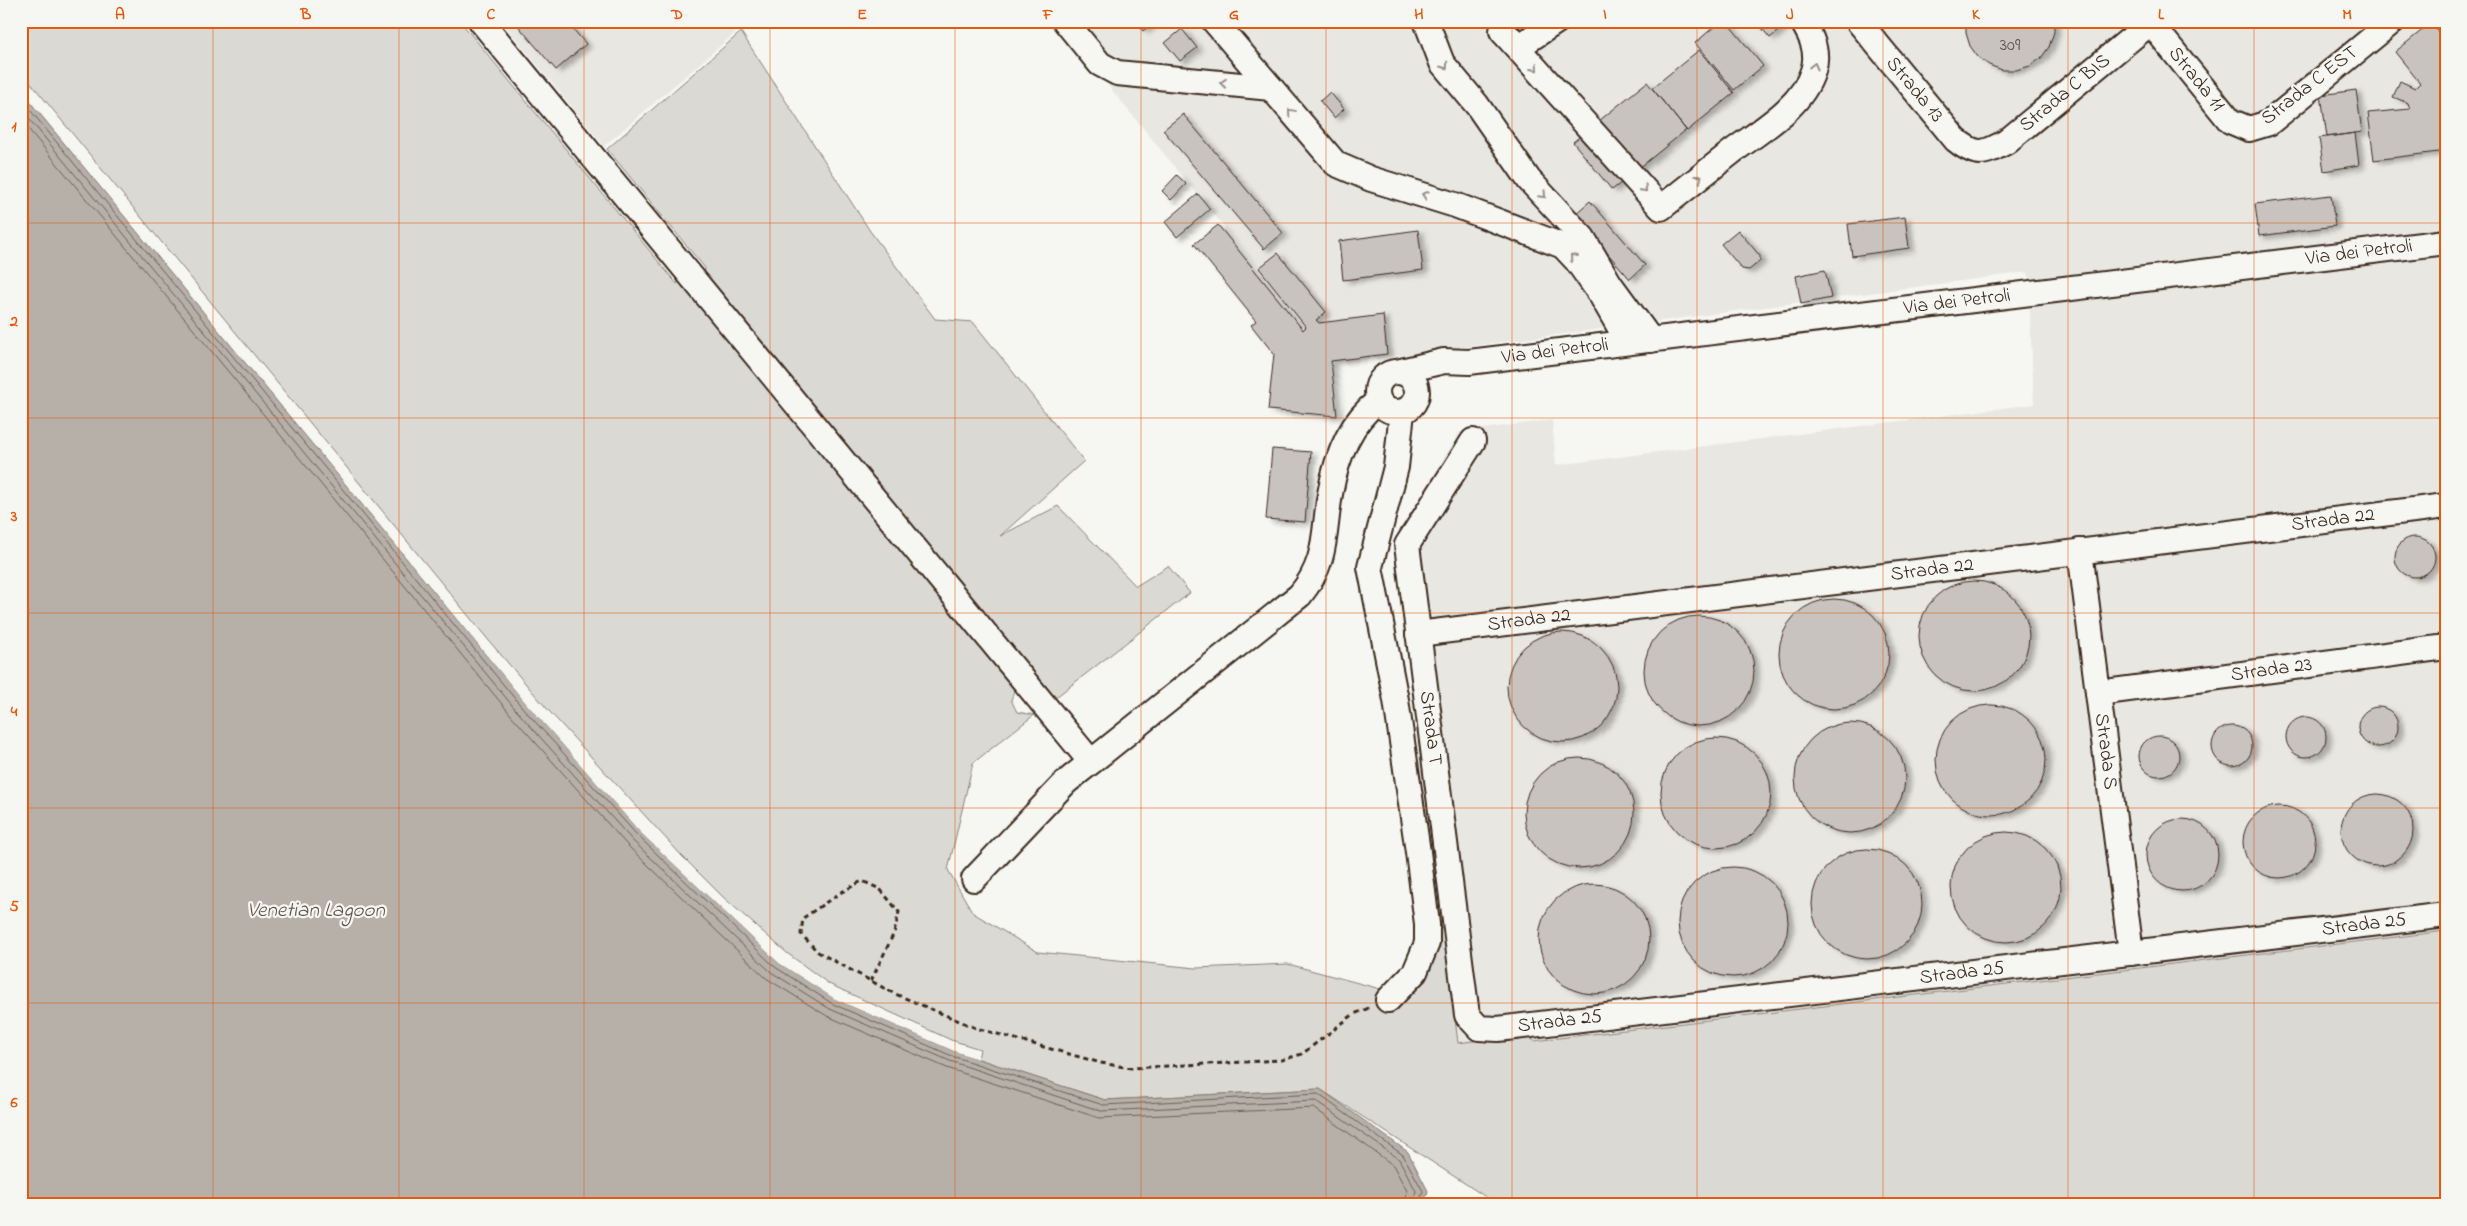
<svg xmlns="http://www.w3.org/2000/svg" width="2467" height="1226" font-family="'Indie Flower',sans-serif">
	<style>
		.built { fill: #e8e7e2 }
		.green { fill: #dad9d3; stroke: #8a8278 }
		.water { fill: #b6b0a9; stroke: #857a71 }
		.pier { fill: #f6f6f2 }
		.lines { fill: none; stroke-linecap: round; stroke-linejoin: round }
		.shore { stroke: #6c6056; stroke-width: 1 }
		.building { fill: #c8c3be; stroke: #3b2a1e; filter: url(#shadow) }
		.minor-casing { stroke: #3b2a1e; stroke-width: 28 }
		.path { stroke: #3b2a1e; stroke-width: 3; stroke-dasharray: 5 4; stroke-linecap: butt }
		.minor { stroke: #f6f6f2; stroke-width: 24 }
		.oneway { stroke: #989088 }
		.grid { fill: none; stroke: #e8590c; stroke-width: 1; stroke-opacity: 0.55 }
		.labels { text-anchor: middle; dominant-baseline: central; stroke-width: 4.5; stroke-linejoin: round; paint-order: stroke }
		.number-label { font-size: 18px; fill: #5e5046 }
		.street-label { font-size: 20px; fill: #3b2a1e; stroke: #f6f6f2 }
		.water-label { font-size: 21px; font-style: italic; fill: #605248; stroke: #f6f6f2 }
		.neatline { fill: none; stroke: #e8590c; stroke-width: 2 }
		.grid-label { font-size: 16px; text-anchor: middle; font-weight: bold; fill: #e8590c }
	</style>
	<defs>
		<filter id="shadow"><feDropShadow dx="5.5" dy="3" stdDeviation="2.5" flood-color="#0004"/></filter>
	</defs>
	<rect width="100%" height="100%" fill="#f6f6f2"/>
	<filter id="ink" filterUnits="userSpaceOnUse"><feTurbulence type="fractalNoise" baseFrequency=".02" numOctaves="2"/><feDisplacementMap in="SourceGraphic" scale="10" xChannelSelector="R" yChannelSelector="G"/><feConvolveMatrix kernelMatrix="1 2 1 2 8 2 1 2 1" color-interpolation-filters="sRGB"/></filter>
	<g filter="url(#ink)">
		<path class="built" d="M 501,21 L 749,21 L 604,146 Z
			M 1055,21 L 2446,21 L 2446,931 L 1533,1041 L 1525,1034 L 1458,1043 L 1393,541 L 1460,432 L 1552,420 L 1556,465 L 2034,404 L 2028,272 L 1337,364 Z"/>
		<path class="green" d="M 21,21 L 460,21 L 677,284 L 679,279 L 1015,688 L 1011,700 L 1017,712 L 1034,715 L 973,763 L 948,870 L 973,913 L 1038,952 L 1196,968 L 1288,964 L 1410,997 L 1443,925 L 1458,1043 L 1525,1034 L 1534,1041 L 2446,931 L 2446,1205 L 1498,1205 L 1320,1089 L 1105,1100 L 978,1059 L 980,1049 L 951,1040 L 829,984 L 787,953 L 723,897 L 682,856 L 549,711 L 490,642 L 21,71 Z
			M 741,32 L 870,231 L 935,319 L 973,322 L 1084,461 L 1000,536 L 1058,506 L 1136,586 L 1168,566 L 1190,593 L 1051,701 L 1041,680 L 1028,670 L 704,281 L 705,268 L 607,149 Z"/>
		<path class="water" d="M 21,91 L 525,702 L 640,832 L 779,963 L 835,999 L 954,1051 L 1105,1100 L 1320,1089 L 1408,1152 L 1428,1191 L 1423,1205 L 21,1205 Z"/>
		<path class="pier" d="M 21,88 L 527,701 L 642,830 L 780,961 L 836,997 L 955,1049 L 979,1056 L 978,1059 L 954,1051 L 835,999 L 779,963 L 640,832 L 525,702 Z"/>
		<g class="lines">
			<path class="shore" d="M 21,99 L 521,706 L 637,835 L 775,967 L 833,1004 L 952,1056 L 1103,1105 L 1318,1094 L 1403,1155 L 1423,1191 L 1419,1205
				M 21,109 L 516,710 L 632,840 L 771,972 L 830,1009 L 950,1061 L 1101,1111 L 1316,1101 L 1399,1159 L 1416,1191 L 1412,1205
				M 21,120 L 511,715 L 627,845 L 766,978 L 827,1016 L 947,1068 L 1099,1118 L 1314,1108 L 1393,1165 L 1407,1191 L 1405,1205"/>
		</g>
		<path class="building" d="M 514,21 L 566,21 L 586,44 L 556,70 Z
			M 1136,21 L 1155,21 L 1143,31 Z
			M 1512,21 L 1527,21 L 1518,28 Z
			M 1721,21 L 1726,21 L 1763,66 L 1734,90 L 1695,43 Z
			M 1756,21 L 1782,21 L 1785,25 L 1770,38 Z
			M 1966,21 L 2054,21 L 2054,32 L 2049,47 L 2041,58 L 2030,66 L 2016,70 L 2002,70 L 1989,65 L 1978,57 L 1970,46 L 1966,33 Z
			M 2431,23 L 2446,41 L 2446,151 L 2374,160 L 2368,113 L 2410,109 L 2408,103 L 2393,97 L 2400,81 L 2415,88 L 2420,83 L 2395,52 Z
			M 1182,29 L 1197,48 L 1180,61 L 1165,43 Z
			M 1699,50 L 1734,93 L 1687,131 L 1652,88 Z
			M 1647,82 L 1686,130 L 1612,190 L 1573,142 Z
			M 2356,90 L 2362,132 L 2327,137 L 2321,95 Z
			M 1330,92 L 1344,109 L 1334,118 L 1320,101 Z
			M 1183,114 L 1283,233 L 1264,249 L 1163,130 Z
			M 2355,133 L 2359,165 L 2324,171 L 2319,138 Z
			M 1177,175 L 1186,184 L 1171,200 L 1162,191 Z
			M 1198,194 L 1210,209 L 1177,237 L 1165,222 Z
			M 2331,195 L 2335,226 L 2259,236 L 2255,204 Z
			M 1590,201 L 1645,265 L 1630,279 L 1574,215 Z
			M 1905,217 L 1909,248 L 1852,256 L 1848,224 Z
			M 1218,225 L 1303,330 L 1306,327 L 1259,268 L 1278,253 L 1326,312 L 1316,320 L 1319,323 L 1383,315 L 1387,354 L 1331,361 L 1337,416 L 1268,410 L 1274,354 L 1251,325 L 1256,321 L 1194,244 Z
			M 1418,230 L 1423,270 L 1343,280 L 1339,241 Z
			M 1738,230 L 1760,256 L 1760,261 L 1749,270 L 1742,269 L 1721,244 Z
			M 1825,270 L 1831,298 L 1801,304 L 1796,276 Z
			M 1272,449 L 1311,452 L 1305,522 L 1266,519 Z
			M2395 557a20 20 0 1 1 40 0a20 20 0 1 1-40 0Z
			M1919 636a55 55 0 1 1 110 0a55 55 0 1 1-110 0Z
			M1779 654a55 55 0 1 1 110 0a55 55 0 1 1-110 0Z
			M1644 671a55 55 0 1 1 110 0a55 55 0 1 1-110 0Z
			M1507 687a55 55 0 1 1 110 0a55 55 0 1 1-110 0Z
			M1936 760a55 55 0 1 1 110 0a55 55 0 1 1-110 0Z
			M2358 727a20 20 0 1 1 40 0a20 20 0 1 1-40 0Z
			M2286 737a20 20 0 1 1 40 0a20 20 0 1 1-40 0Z
			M1795 778a55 55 0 1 1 110 0a55 55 0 1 1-110 0Z
			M2212 746a20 20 0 1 1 40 0a20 20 0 1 1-40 0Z
			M2139 756a20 20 0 1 1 40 0a20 20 0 1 1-40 0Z
			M1661 793a55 55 0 1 1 110 0a55 55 0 1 1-110 0Z
			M1524 813a55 55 0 1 1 110 0a55 55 0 1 1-110 0Z
			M2341 830a36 36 0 1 1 72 0a36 36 0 1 1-72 0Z
			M2243 842a36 36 0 1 1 72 0a36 36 0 1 1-72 0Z
			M2146 855a36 36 0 1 1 72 0a36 36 0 1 1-72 0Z
			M1951 887a55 55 0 1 1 110 0a55 55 0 1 1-110 0Z
			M1812 904a55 55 0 1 1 110 0a55 55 0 1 1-110 0Z
			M1678 922a55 55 0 1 1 110 0a55 55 0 1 1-110 0Z
			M1539 939a55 55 0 1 1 110 0a55 55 0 1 1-110 0Z"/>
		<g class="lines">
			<g class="minor-casing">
				<g id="minor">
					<path d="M 481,21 L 1091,762"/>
					<path d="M 1065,21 L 1100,64 L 1117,73 L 1271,88"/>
					<path d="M 1214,21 L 1336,164 L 1371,179 L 1455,205 L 1563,246 L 1577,261 L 1601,295 L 1628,342"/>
					<path d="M 1426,21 L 1442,63 L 1477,105 L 1529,180 L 1583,238 L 1610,284 L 1651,340"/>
					<path id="s1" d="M 1858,21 L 1956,140 C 1977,157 1984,154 2006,142 L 2150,23"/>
					<path id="s2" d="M 2149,21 L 2230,121 L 2249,129 L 2269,123 L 2393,21"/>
					<path d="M 1502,31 L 1661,208 C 1685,189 1709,170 1733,151 C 1761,130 1802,107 1813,71 C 1819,53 1812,37 1802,21"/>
					<path d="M 1503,32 L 1518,44 L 1524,43 L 1557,21"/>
					<circle cx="1397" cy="392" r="20"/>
					<path id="s3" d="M 1397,372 L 1444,361 L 1469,362 L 2446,242"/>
					<path id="s4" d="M 1473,441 L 1407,545 L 1467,1015 L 1479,1028 L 1498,1029 L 2446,915"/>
					<path id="s5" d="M 2080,551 L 2131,953"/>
					<path id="s6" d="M 1418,634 L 2446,506"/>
					<path id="s7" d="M 2098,693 L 2446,647"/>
					<path d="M 974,879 L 1066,782 L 1300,595 C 1328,561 1323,534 1330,494 C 1336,459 1349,423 1378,401"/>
					<path d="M 1388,1000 L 1415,972 L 1427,943 L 1427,924 L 1418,852 L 1396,700 L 1370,567 L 1396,467 L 1402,412"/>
				</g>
			</g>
			<path class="path" d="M 871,981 L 894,933 L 899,912 L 880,889 L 862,881 L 840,893 L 803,918 L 801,934 L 818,952 L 893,993 L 976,1028 L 1101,1063 L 1131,1068 L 1282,1060 L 1302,1054 L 1354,1014 L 1369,1008"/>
			<use href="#minor" class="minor"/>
		</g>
		<defs><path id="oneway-chevron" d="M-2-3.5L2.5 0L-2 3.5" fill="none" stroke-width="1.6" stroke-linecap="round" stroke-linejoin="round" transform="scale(1.25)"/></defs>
		<g class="oneway">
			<use href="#oneway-chevron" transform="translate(1445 66) rotate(55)"/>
			<use href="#oneway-chevron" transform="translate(1814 66) rotate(-76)"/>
			<use href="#oneway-chevron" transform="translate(1535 68) rotate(48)"/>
			<use href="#oneway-chevron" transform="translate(1223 83) rotate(-175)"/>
			<use href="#oneway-chevron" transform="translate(1291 112) rotate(-130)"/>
			<use href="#oneway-chevron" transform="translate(1699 178) rotate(-38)"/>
			<use href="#oneway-chevron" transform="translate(1644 189) rotate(48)"/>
			<use href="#oneway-chevron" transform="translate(1425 195) rotate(-162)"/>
			<use href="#oneway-chevron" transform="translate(1543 195) rotate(47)"/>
			<use href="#oneway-chevron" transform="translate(1573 257) rotate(-132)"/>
		</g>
	</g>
	<path class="grid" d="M 213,21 L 213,1205M 399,21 L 399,1205M 584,21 L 584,1205M 770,21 L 770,1205M 955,21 L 955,1205M 1141,21 L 1141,1205M 1326,21 L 1326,1205M 1512,21 L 1512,1205M 1697,21 L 1697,1205M 1883,21 L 1883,1205M 2068,21 L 2068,1205M 2254,21 L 2254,1205M 21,223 L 2446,223M 21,418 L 2446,418M 21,613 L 2446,613M 21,808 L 2446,808M 21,1003 L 2446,1003"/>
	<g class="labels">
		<g class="number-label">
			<text x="2010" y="46">309</text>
		</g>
		<g class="street-label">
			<text stroke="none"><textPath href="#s2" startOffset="75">Strada 11</textPath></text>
			<text transform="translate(2310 86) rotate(-38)">Strada C EST</text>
			<text stroke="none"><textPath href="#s1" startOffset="89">Strada 13</textPath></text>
			<text stroke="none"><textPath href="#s1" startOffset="286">Strada C BIS</textPath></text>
			<text stroke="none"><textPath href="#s3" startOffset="970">Via dei Petroli</textPath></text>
			<text stroke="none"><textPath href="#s3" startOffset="565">Via dei Petroli</textPath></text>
			<text stroke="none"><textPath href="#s3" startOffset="160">Via dei Petroli</textPath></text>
			<text stroke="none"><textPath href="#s6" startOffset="922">Strada 22</textPath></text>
			<text stroke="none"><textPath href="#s6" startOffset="518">Strada 22</textPath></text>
			<text stroke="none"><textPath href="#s6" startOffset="112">Strada 22</textPath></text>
			<text stroke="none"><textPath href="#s7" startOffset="175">Strada 23</textPath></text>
			<text stroke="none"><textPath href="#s4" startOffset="308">Strada T</textPath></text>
			<text stroke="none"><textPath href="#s5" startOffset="202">Strada S</textPath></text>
			<text stroke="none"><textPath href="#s4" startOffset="1506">Strada 25</textPath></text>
			<text stroke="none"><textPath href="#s4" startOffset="1101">Strada 25</textPath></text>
			<text stroke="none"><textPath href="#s4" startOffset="696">Strada 25</textPath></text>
		</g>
		<g class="water-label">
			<text x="316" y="911">Venetian Lagoon</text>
		</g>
	</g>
	<rect width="2467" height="1226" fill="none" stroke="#f6f6f2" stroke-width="55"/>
	<rect x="28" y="28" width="2412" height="1170" class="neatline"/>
	<g class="grid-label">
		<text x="120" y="19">A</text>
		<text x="306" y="19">B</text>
		<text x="491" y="19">C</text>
		<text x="677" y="19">D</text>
		<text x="862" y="19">E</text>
		<text x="1048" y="19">F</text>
		<text x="1234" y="19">G</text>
		<text x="1419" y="19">H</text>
		<text x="1605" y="19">I</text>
		<text x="1790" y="19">J</text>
		<text x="1976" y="19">K</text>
		<text x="2161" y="19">L</text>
		<text x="2347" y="19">M</text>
		<text x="14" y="131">1</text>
		<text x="14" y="326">2</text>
		<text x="14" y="521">3</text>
		<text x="14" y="716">4</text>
		<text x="14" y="911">5</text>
		<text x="14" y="1107">6</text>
	</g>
</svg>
